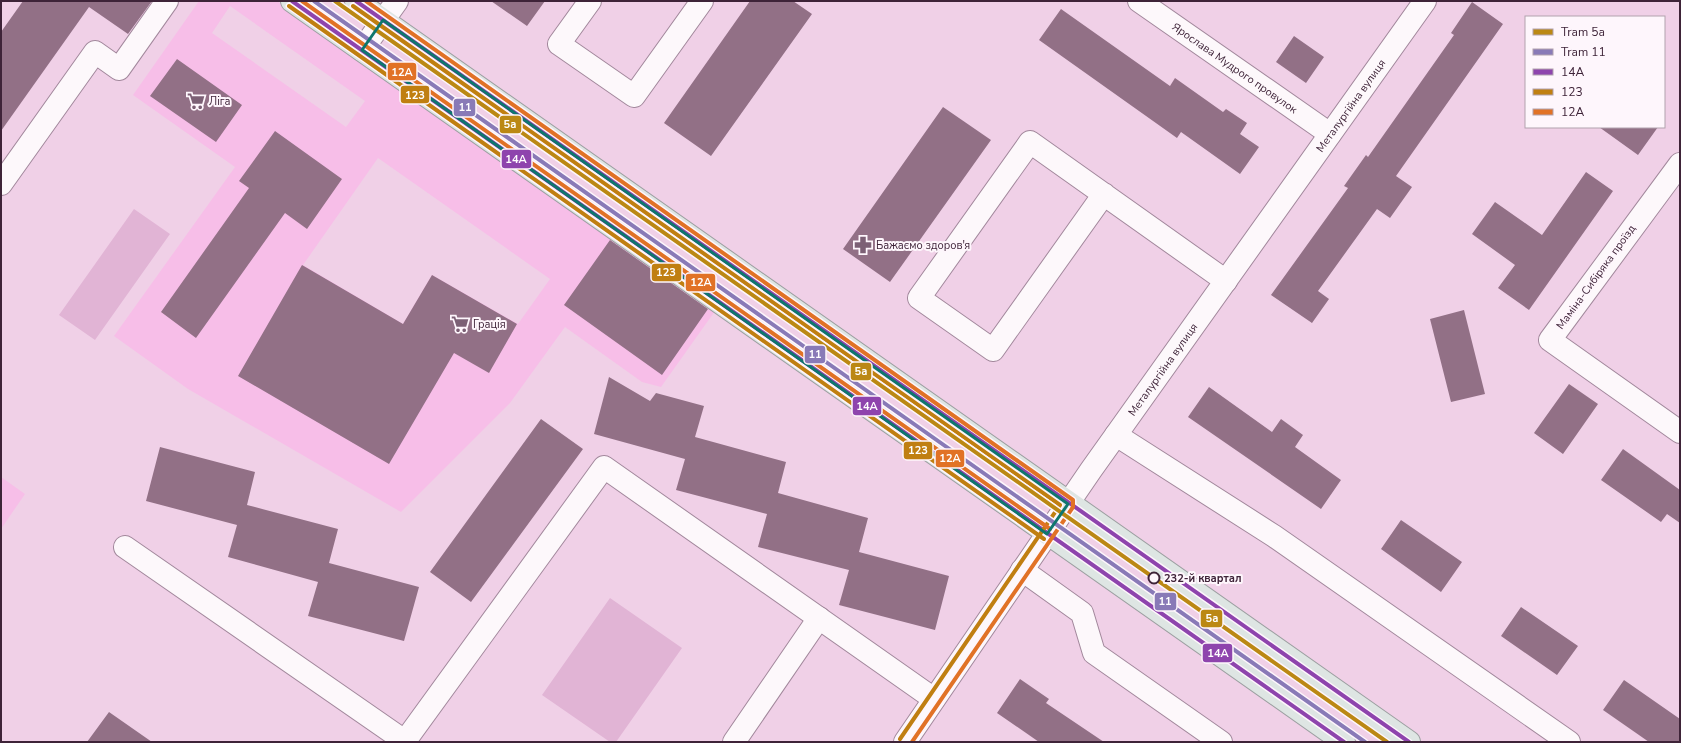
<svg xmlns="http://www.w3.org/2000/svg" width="1681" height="743" font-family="'Nunito Sans',sans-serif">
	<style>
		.built { fill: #f7bee8; fill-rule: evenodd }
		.green { fill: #e1b4d5 }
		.building { fill: #927086 }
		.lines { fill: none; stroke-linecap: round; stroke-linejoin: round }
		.minor-casing { stroke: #a2889c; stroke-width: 24 }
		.major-casing { stroke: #9c9fa1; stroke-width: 24 }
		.minor { stroke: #fdf8fb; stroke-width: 22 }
		.major { stroke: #dee5e3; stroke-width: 22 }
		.bus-1-casing { stroke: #fef6fc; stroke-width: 7 }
		.bus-2-casing { stroke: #fef6fc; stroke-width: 7 }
		.bus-3-casing { stroke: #fef6fc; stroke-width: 7 }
		.bus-1 { stroke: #8e44ad; stroke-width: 4 }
		.bus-2 { stroke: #c07f11; stroke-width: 4 }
		.bus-3 { stroke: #e17226; stroke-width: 4 }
		.tram-1-casing { stroke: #fef6fc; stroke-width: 7 }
		.tram-2-casing { stroke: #fef6fc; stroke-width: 7 }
		.tram-1 { stroke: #bb8814; stroke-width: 4 }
		.tram-2 { stroke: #897ab7; stroke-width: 4 }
		.marked { fill: none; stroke: #0f766e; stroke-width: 3; stroke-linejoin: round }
		.stop-dot { fill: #fef6fc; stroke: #3e2338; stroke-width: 2 }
		.labels { text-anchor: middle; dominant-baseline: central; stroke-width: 4; stroke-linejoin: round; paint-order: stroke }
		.street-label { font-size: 11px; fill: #3e2338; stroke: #fef6fc }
		.poi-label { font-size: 11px; fill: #3e2338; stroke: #fef6fc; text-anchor: start }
		.stop-label { font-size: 11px; font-weight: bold; fill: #3e2338; stroke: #fef6fc; text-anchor: start }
		.line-badge { stroke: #fef6fc; stroke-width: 1.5 }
		.badge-label { font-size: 11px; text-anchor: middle; font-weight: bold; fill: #fff }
	</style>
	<rect width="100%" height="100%" fill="#f0d0e7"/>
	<path class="built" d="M 199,1 L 277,1 L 715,311 L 661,387 L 642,382 L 565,327 L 510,403 L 401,512 L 188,389 L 114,336 L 235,167 L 133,95 ZM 230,6 L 365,101 L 346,127 L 212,33 ZM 378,158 L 550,279 L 518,324 L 432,275 L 403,324 L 303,265 Z
		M 1,477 L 25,494 L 1,529 Z"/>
	<path class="green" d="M 134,209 L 170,234 L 95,340 L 59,315 Z
		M 610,598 L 682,648 L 616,742 L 610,742 L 542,695 Z"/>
	<path class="building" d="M 23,1 L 152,1 L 128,34 L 89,7 L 1,131 L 1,32 Z
		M 491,1 L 545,1 L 527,26 Z
		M 750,1 L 793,1 L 812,14 L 711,156 L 664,123 Z
		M 1472,2 L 1503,24 L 1396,176 L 1412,187 L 1390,218 L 1377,209 L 1318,291 L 1329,299 L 1312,323 L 1271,295 L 1348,188 L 1344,186 L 1366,155 L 1368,157 L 1454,35 L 1451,33 Z
		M 1061,9 L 1170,86 L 1175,78 L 1223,112 L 1226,109 L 1247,123 L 1240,134 L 1259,147 L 1240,174 L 1181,132 L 1177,138 L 1039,40 Z
		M 1294,36 L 1324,57 L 1306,83 L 1276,62 Z
		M 177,59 L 242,105 L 216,142 L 150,96 Z
		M 943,107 L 991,140 L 890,282 L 843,249 Z
		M 1599,127 L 1658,127 L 1638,155 Z
		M 275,131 L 342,179 L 307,229 L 285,213 L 196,338 L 161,312 L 249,188 L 239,181 Z
		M 1586,172 L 1613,191 L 1529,310 L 1498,288 L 1515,265 L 1472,234 L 1495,202 L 1542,235 Z
		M 610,240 L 708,309 L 662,375 L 564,305 Z
		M 302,265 L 403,324 L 432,275 L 517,324 L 489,373 L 454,353 L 389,464 L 238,376 Z
		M 1464,310 L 1485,394 L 1451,402 L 1430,319 Z
		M 609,377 L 650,401 L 656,393 L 704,406 L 695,437 L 786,462 L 778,493 L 868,518 L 859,552 L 949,576 L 935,630 L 839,605 L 849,570 L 758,547 L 767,514 L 676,490 L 685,459 L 594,434 Z
		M 1569,384 L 1598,404 L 1563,454 L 1534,433 Z
		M 1209,387 L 1272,432 L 1281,419 L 1303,435 L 1295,447 L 1341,480 L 1321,509 L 1188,417 Z
		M 541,419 L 583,449 L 471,602 L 430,572 Z
		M 160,447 L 255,472 L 247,505 L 338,529 L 329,563 L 419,587 L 404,641 L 308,616 L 318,582 L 228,557 L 237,525 L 146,501 Z
		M 1623,449 L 1680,490 L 1680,523 L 1667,514 L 1661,522 L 1601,480 Z
		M 1401,520 L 1462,562 L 1441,592 L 1381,549 Z
		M 1521,607 L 1578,646 L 1557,675 L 1501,636 Z
		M 1020,679 L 1049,699 L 1046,703 L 1104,742 L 1039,742 L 997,713 Z
		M 1624,680 L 1680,719 L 1680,742 L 1649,742 L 1603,710 Z
		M 109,712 L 152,742 L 87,742 Z"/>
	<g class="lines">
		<g class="minor-casing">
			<g id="minor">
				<path d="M 590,1 L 559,44 L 634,96 L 702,1"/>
				<path id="s1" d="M 1139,1 L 1330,134"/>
				<path d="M 362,50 L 397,1"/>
				<path d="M 1680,164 L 1550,340 L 1680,432"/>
				<path d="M 1,184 L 95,52 L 119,69 L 167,1"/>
				<path d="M 1104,194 L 993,350 L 919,298 L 1030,142 L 1226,281"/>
				<path d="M 1116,435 L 1274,536 L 1569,742"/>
				<path d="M 125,547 L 406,742"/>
				<path d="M 1022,570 L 1082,613 L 1094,653 L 1221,742"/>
				<path d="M 405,741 L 604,467 L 934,699"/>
				<path d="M 734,742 L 819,618"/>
				<path id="s2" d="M 905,742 L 1091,470 L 1425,1"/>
			</g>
		</g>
		<g class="major-casing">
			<path id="major" d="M 292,1 L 1344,742
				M 356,1 L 1409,742"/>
		</g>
		<use href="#minor" class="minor"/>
		<use href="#major" class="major"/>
		<g class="bus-1-casing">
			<path id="bus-1" d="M 292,1 L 1344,742
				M 356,1 L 1409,742"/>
		</g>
		<g class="bus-2-casing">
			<path id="bus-2" d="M 289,6 L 1044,539
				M 353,6 L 1060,505 L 900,739"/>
		</g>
		<g class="bus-3-casing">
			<path id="bus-3" d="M 302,1 L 1050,529
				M 366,1 L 1073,500 L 1073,507 L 912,742"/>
		</g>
		<use href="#bus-1" class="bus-1"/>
		<use href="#bus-2" class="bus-2"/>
		<use href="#bus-3" class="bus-3"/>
		<g class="tram-1-casing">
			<path id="tram-1" d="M 335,1 L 1387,742"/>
		</g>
		<g class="tram-2-casing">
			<path id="tram-2" d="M 314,1 L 1365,742"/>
		</g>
		<use href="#tram-1" class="tram-1"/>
		<use href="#tram-2" class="tram-2"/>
	</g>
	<path class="marked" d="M 383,20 L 1068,504 L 1047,534 L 362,50 Z"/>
	<defs>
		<g id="supermarket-bare" transform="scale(1.38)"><path d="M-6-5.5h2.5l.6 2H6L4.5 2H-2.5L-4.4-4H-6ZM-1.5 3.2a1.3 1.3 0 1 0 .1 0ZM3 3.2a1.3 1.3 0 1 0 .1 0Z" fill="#7c6075" stroke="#fef6fc" stroke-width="2.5" paint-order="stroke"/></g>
		<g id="pharmacy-bare" transform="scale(1.38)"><path d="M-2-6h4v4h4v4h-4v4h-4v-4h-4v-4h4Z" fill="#7c6075" stroke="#fef6fc" stroke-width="2.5" paint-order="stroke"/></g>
	</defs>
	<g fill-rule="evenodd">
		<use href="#supermarket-bare" x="196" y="101"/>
		<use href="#pharmacy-bare" x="863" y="245"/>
		<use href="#supermarket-bare" x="460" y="324"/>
	</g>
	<circle class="stop-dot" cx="1154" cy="578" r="5.5"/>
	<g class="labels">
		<g class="street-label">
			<text stroke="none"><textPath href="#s1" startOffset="117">Ярослава Мудрого провулок</textPath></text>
			<text stroke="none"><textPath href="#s2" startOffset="777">Металургійна вулиця</textPath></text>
			<text transform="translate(1596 277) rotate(-54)">Маміна-Сибіряка проїзд</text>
			<text stroke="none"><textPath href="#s2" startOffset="453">Металургійна вулиця</textPath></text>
		</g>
		<g class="poi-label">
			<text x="209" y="101">Ліга</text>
			<text x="876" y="245">Бажаємо здоров'я</text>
			<text x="473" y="324">Грація</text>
		</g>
		<g class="stop-label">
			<text x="1164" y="578">232-й квартал</text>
		</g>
	</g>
	<g class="line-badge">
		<rect x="387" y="62" width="30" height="19" rx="4" fill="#e17226"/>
		<rect x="400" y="85" width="30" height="19" rx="4" fill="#c07f11"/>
		<rect x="453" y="98" width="23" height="19" rx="4" fill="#897ab7"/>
		<rect x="499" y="115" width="23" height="19" rx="4" fill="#bb8814"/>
		<rect x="501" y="149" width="31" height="20" rx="4" fill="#8e44ad"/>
		<rect x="651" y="263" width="31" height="19" rx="4" fill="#c07f11"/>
		<rect x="685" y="273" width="31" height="19" rx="4" fill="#e17226"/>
		<rect x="804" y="345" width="22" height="19" rx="4" fill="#897ab7"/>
		<rect x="850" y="362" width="22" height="19" rx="4" fill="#bb8814"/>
		<rect x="852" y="396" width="30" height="20" rx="4" fill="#8e44ad"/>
		<rect x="903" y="441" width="30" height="19" rx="4" fill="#c07f11"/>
		<rect x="935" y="449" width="30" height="19" rx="4" fill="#e17226"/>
		<rect x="1154" y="592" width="23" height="19" rx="4" fill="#897ab7"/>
		<rect x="1200" y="609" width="23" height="19" rx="4" fill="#bb8814"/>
		<rect x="1202" y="643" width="31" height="20" rx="4" fill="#8e44ad"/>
	</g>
	<g class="badge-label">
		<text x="402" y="76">12А</text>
		<text x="415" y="99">123</text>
		<text x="465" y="111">11</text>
		<text x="510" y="128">5а</text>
		<text x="516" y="163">14А</text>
		<text x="666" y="276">123</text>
		<text x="701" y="286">12А</text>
		<text x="815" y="358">11</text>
		<text x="861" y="375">5а</text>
		<text x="867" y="410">14А</text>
		<text x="918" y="454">123</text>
		<text x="950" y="462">12А</text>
		<text x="1165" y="605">11</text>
		<text x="1212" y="622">5а</text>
		<text x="1218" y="657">14А</text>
	</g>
	<rect width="1681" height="743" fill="none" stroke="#3e2338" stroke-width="4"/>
	<rect x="1525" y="16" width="140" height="112" fill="#fef6fc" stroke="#b1a2ae"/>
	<rect x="1533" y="29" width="20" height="6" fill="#bb8814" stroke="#b1a2ae"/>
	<text x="1561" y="36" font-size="12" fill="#3e2338">Tram 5а</text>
	<rect x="1533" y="49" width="20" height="6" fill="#897ab7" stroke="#b1a2ae"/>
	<text x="1561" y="56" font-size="12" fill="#3e2338">Tram 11</text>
	<rect x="1533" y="69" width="20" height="6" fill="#8e44ad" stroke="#b1a2ae"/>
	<text x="1561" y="76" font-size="12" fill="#3e2338">14А</text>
	<rect x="1533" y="89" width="20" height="6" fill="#c07f11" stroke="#b1a2ae"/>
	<text x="1561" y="96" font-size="12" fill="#3e2338">123</text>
	<rect x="1533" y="109" width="20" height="6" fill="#e17226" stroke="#b1a2ae"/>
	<text x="1561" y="116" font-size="12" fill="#3e2338">12А</text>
</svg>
